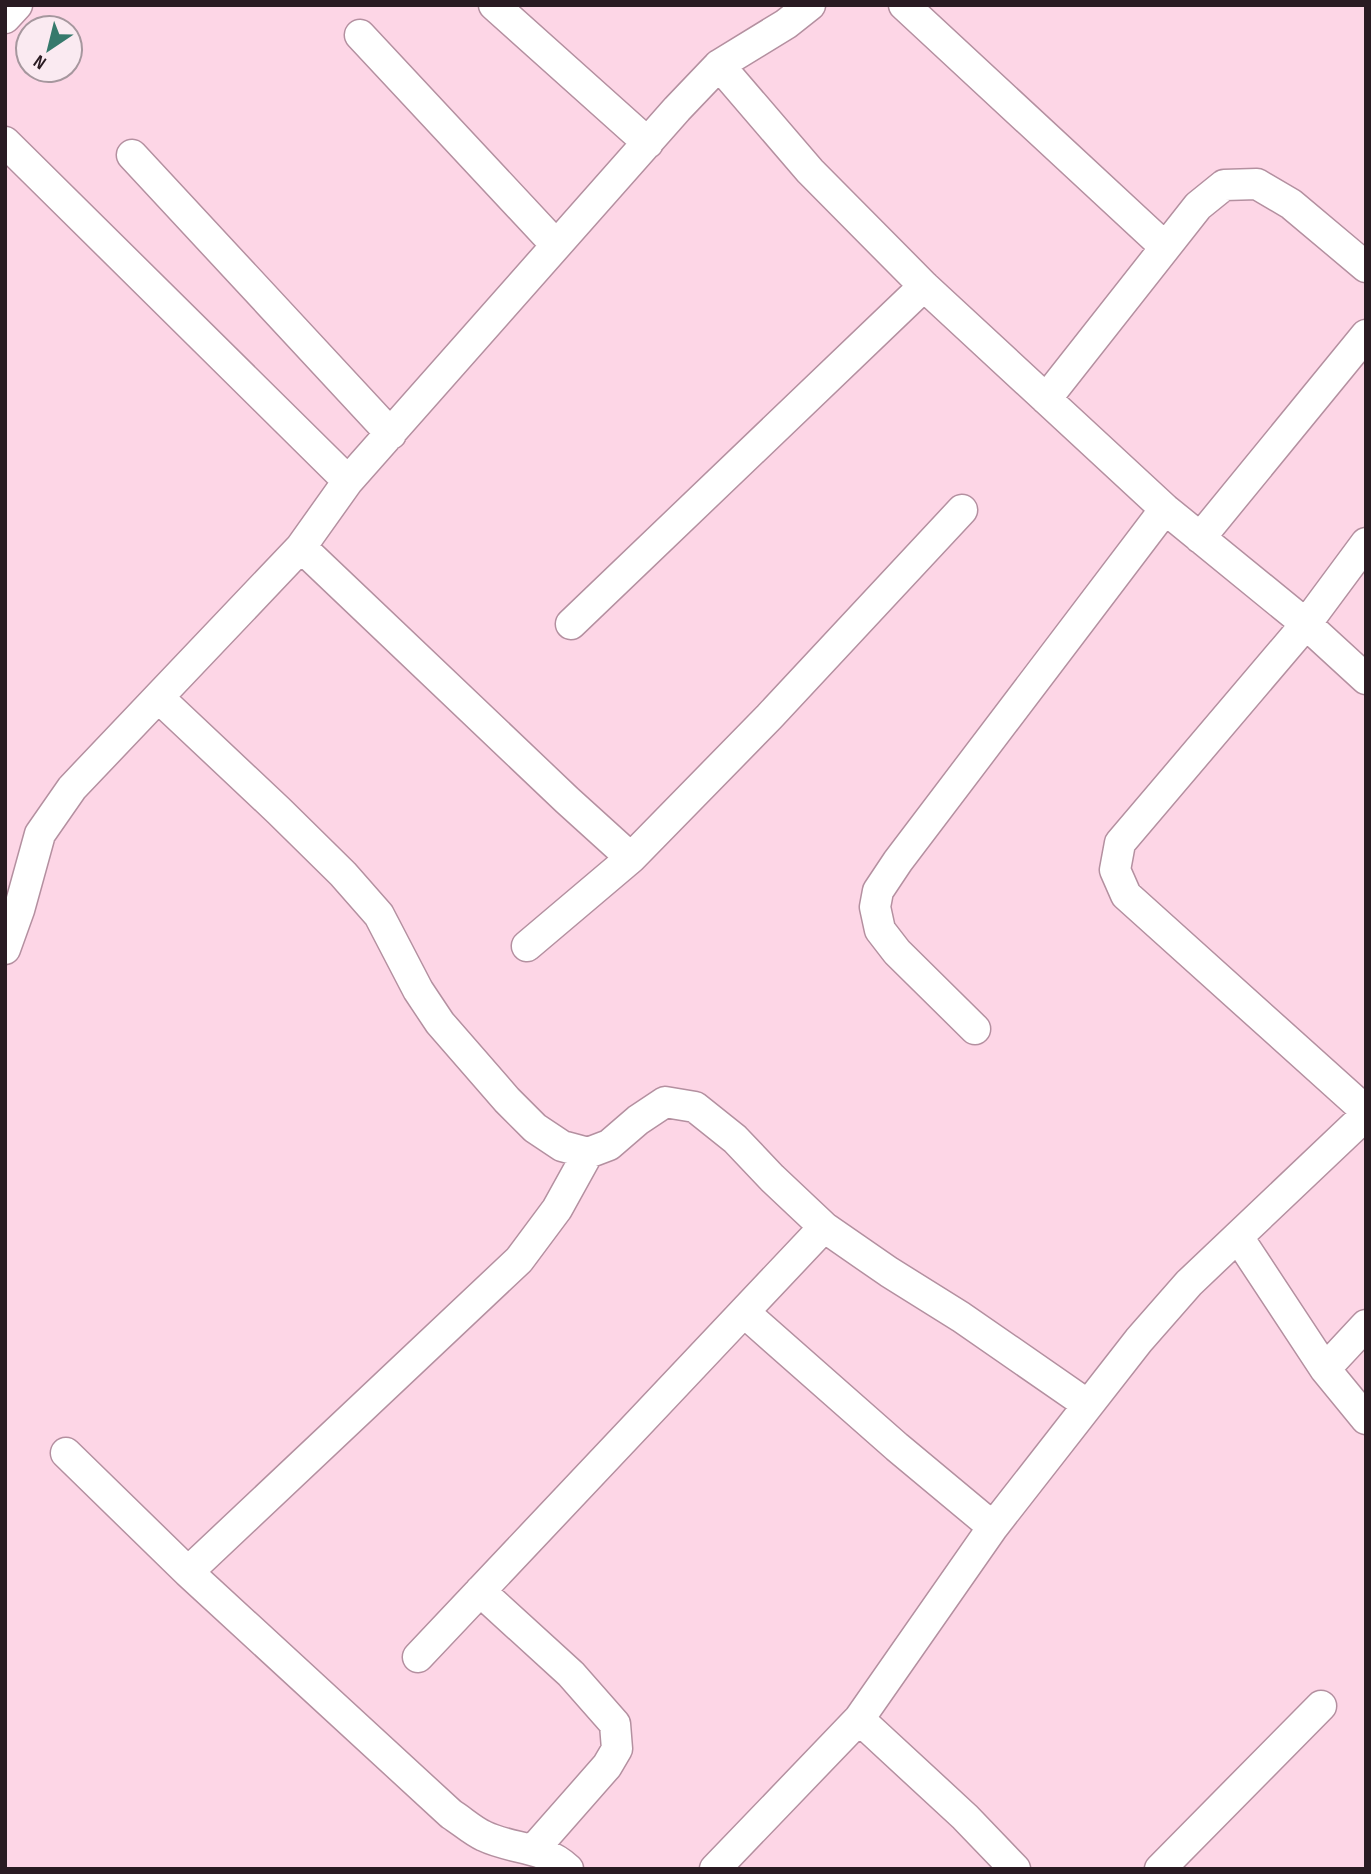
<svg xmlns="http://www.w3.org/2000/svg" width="1371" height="1874" font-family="'Sofia Sans Condensed',sans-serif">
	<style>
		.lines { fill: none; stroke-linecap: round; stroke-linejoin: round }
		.minor-casing { stroke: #b490a0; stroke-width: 33 }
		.minor { stroke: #fff; stroke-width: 30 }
	</style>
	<rect width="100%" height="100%" fill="#fdd6e6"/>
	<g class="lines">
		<g class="minor-casing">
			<path id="minor" d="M 494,5 L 648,143
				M 904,5 L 1165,247
				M 5,18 L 17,5
				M 360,35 L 556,245
				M 719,65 L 810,171 L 924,286 L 1165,509 L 1306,624 L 1366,679
				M 5,142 L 348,481
				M 132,155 L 391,434
				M 1046,399 L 1198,206 L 1224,185 L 1257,184 L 1291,204 L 1366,267
				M 1200,538 L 1366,335
				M 1366,543 L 1306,624 L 1120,843 L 1115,870 L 1126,895 L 1366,1111
				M 301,547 L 567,800 L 631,858
				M 571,624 L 924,286
				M 159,698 L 279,811 L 343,874 L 379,915 L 418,990 L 440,1023 L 507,1100 L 535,1128 L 562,1146 L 588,1153 L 609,1145 L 638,1120 L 665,1102 L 695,1107 L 735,1139 L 772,1178 L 824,1227 L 889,1272 L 961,1317 L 1088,1405
				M 527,946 L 631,858 L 769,717 L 962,510
				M 5,949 L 19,910 L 40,834 L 72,788 L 301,547 L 348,481 L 677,109 L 719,65 L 786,24 L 810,5
				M 975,1029 L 897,952 L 880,930 L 875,907 L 878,891 L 898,861 L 1165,509
				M 1238,1237 L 1325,1369 L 1366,1419
				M 744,1312 L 897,1447 L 993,1527
				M 1325,1369 L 1366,1325
				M 66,1453 L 188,1572 L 451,1814 C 462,1821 473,1831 484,1836 C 513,1850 542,1845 568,1869
				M 188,1572 L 519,1260 L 557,1209 L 588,1153
				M 480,1591 L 571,1674 L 615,1724 L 617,1749 L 607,1766 L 534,1849
				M 418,1657 L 824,1227
				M 859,1719 L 965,1817 L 1015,1869
				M 715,1869 L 859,1719 L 993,1527 L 1139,1340 L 1189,1283 L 1366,1115
				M 1160,1869 L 1321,1706"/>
		</g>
		<use href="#minor" class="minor"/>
	</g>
	<rect width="1371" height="1874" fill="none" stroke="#291b22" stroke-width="14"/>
	<g transform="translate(49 49) rotate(215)"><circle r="33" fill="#faeaf1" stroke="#a6979e" stroke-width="2"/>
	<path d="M0-5L12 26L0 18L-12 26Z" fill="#36796c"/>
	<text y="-10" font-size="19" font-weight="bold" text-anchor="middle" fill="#291b22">N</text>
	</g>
</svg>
